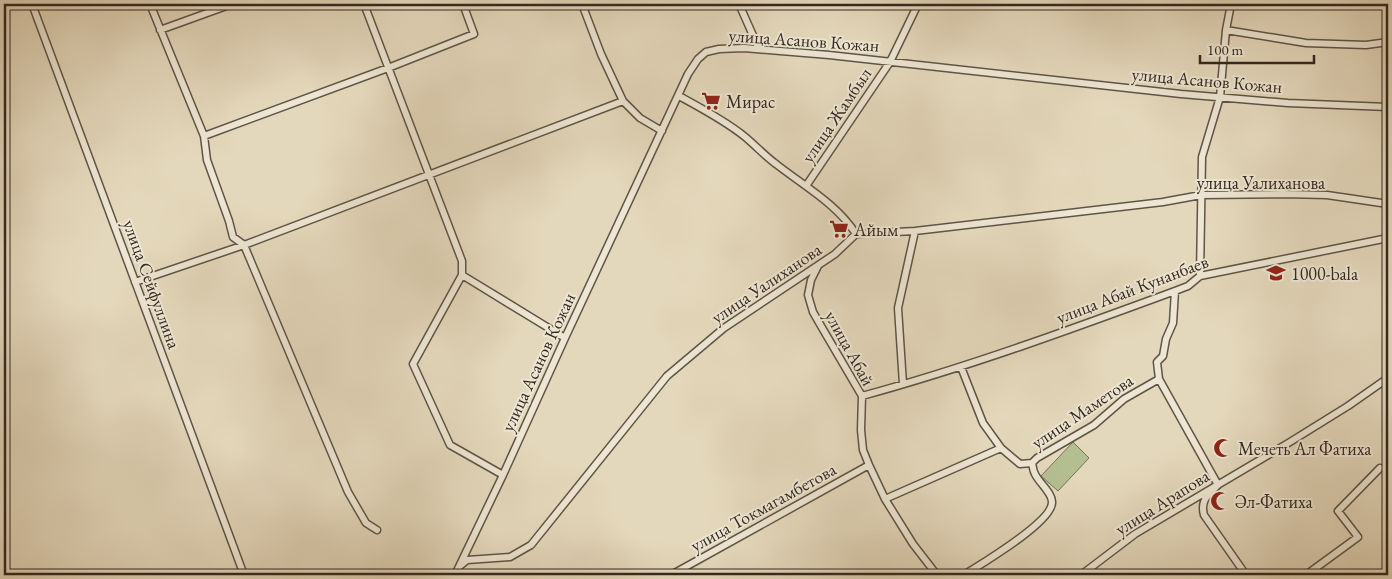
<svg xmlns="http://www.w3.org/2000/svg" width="1392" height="579" font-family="'EB Garamond',serif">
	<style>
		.green { fill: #b4bf91; stroke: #747458 }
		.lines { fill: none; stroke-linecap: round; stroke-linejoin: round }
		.minor-casing { stroke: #605447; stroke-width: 9 }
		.minor { stroke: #ede6d3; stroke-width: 6 }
		.labels { text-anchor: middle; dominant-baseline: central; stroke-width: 4; stroke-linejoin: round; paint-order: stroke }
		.street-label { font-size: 18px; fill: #342820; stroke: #ede6d3 }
		.poi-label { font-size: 18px; fill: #342820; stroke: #ede6d3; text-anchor: start }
	</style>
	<rect width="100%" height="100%" fill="#e4d8bc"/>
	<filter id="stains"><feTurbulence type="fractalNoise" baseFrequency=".004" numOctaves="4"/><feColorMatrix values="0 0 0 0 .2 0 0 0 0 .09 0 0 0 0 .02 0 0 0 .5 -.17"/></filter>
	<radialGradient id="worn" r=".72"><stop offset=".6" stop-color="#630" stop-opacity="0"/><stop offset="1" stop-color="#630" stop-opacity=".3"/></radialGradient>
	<path class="green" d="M 1073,442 L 1089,458 L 1058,491 L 1041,476 Z"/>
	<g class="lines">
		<g class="minor-casing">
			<path id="minor" d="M 32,4 L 244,575
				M 150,4 L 204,136 L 207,160 L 229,221 L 233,237 L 244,245 L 348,492 L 366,523 L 377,530
				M 364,4 L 462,261 L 462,275 L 565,338
				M 582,4 L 601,54 L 623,101 L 640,118 L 662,131
				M 739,4 L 759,49
				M 160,30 L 232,4
				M 1226,30 L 1306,43 L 1366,45 L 1388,42
				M 679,96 C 701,108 724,120 744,136 C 755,145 765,156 776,164 C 804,186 837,204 856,234
				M 204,136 L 388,68 L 474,34 L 463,4
				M 806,186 L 890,62 L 918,4
				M 818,266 L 811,280 L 808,295 L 813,312 L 821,326 L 862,396 L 861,430 L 863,450 L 869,465 L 885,499 L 913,544 L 937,575
				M 462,275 L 413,364 L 450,445 L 503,475
				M 1200,276 L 1202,157 L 1220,97 L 1226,30 L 1231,4
				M 135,282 L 244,245 L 623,101
				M 1175,291 L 1173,323 L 1166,339 L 1163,356 L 1157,362 L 1159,379 L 1218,485 C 1208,495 1200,500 1204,515 L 1246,575
				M 961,367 L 983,423 L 1001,448 L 1020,464 L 1032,463
				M 903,384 L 898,308 L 915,231
				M 862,396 C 968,367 1072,329 1175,291 L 1188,286 L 1200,276 L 1388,238
				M 885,499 L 1001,448
				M 461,565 L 467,560 L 510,557 L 531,545 L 667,376 L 724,328 L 835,254 L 856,234 L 915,231 L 1163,202 L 1201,195 L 1283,194 L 1327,195 L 1388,204
				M 455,575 L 503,475 L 565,338 L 688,74 L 698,59 L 706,52 L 719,49 L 744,48 L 829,55 L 1181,94 L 1288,103 L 1388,107
				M 671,575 L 869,465
				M 964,575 C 981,564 1051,523 1052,503 C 1053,493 1039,483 1035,474 C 1033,471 1033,467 1032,463 L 1037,458 L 1094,425 L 1124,399 L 1159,379
				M 1081,575 L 1135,534 L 1290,442 L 1348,406 L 1388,378
				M 1306,575 L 1358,537 L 1338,511 L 1380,468"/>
		</g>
		<use href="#minor" class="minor"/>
	</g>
	<defs>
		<g id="supermarket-bare" transform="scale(1.5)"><path d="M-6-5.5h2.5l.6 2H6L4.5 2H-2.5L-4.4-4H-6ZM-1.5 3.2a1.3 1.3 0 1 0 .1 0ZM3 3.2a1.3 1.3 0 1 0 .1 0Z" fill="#8f2418" stroke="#ede6d3" stroke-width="2.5" paint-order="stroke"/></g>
		<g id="school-bare" transform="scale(1.5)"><path d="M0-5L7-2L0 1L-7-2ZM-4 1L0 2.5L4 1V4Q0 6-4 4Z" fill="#8f2418" stroke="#ede6d3" stroke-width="2.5" paint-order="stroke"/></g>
		<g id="mosque-bare" transform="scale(1.5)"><path d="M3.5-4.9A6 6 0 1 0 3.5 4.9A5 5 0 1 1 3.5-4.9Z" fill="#8f2418" stroke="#ede6d3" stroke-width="2.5" paint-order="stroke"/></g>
	</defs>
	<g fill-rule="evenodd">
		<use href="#supermarket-bare" x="711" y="101"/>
		<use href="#supermarket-bare" x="839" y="229"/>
		<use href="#school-bare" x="1276" y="273"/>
		<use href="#mosque-bare" x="1223" y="448"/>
		<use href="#mosque-bare" x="1220" y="501"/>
	</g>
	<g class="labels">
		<g class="street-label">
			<text transform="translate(804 40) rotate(4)">улица Асанов Кожан</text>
			<text transform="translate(1207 80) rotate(5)">улица Асанов Кожан</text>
			<text transform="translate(836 115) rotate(-56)">улица Жамбыл</text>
			<text x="1261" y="182">улица Уалиханова</text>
			<text transform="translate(766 283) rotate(-34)">улица Уалиханова</text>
			<text transform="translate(152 284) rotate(70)">улица Сейфуллина</text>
			<text transform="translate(1132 289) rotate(-21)">улица Абай Кунанбаев</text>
			<text transform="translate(850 348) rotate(61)">улица Абай</text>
			<text transform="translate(538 362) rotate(-65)">улица Асанов Кожан</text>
			<text transform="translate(1082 411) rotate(-34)">улица Маметова</text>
			<text transform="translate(1162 502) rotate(-32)">улица Арапова</text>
			<text transform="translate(763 507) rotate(-29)">улица Токмагамбетова</text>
		</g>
		<g class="poi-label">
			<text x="726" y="101">Мирас</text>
			<text x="854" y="229">Айым</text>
			<text x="1291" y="273">1000-bala</text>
			<text x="1238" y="448">Мечеть Ал Фатиха</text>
			<text x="1235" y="501">Әл-Фатиха</text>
		</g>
	</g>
	<rect width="1392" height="579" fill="none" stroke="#e4d8bc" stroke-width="20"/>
	<rect x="5" y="5" width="1382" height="569" fill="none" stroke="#342820" stroke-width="2.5"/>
	<rect x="10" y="10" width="1372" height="559" fill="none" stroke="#342820"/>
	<path d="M1200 55v8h114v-8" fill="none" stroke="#342820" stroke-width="2.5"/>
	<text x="1207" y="55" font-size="15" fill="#342820" stroke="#ede6d3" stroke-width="4" paint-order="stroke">100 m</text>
	<rect width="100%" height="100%" filter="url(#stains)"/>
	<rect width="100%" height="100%" fill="url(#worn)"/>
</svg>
